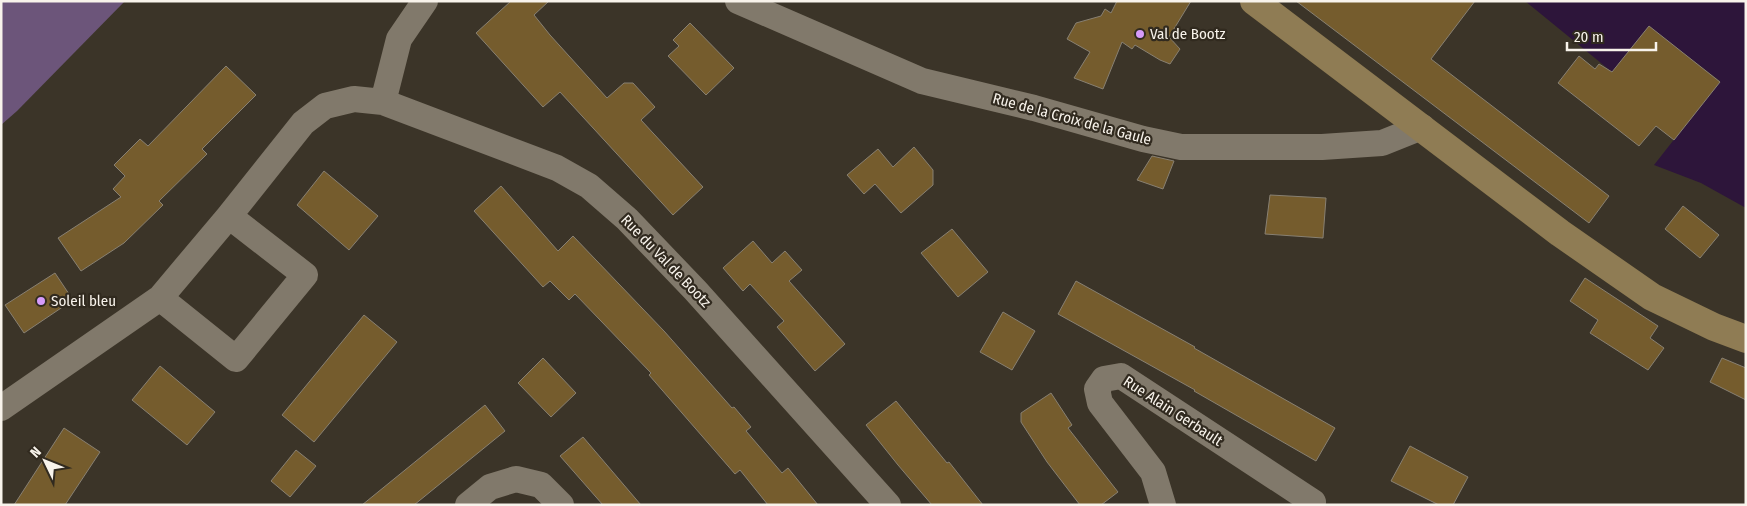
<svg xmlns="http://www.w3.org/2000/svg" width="1747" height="506" font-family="'Fira Sans Condensed',sans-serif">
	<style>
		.green { fill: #6c557a }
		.water { fill: #2d153a }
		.building { fill: #755c2d; stroke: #888072 }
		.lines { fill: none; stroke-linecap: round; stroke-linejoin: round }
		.street { stroke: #81796b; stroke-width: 26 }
		.secondary { stroke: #8f7c54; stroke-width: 28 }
		.poi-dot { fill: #d69bfa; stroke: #312a1f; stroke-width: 2 }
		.labels { text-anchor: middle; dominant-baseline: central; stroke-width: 4.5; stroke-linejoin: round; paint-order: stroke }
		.poi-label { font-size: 15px; fill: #f8f3eb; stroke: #312a1f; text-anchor: start }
		.street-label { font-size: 15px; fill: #f8f3eb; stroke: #312a1f }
	</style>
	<rect width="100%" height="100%" fill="#3b3428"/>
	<path class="green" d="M 1,1 L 125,1 L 17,111 L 1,125 Z"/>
	<path class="water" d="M 1525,1 L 1746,1 L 1746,208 L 1701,183 L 1654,165 L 1720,81 L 1649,27 L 1612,72 Z"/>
	<path class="building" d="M 511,1 L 549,1 L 534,15 L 550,35 L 607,98 L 624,83 L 633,83 L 655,107 L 641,120 L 703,187 L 673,215 L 560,92 L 543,107 L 476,33 Z
		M 1117,1 L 1191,1 L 1169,37 L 1180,49 L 1170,64 L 1160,60 L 1135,45 L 1132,49 L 1122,42 L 1103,89 L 1074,78 L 1090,52 L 1067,39 L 1076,23 L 1101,16 L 1105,9 L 1111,13 Z
		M 1296,1 L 1475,1 L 1431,59 L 1609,196 L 1589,223 Z
		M 690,23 L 734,68 L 706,95 L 668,56 L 679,46 L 673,40 Z
		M 1649,26 L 1720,82 L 1674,140 L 1656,126 L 1639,146 L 1558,83 L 1579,56 L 1595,69 L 1599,64 L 1612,72 Z
		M 226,66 L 256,95 L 202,149 L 207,154 L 159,201 L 163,205 L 124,243 L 81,271 L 58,238 L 121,197 L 113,189 L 125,176 L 114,165 L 140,139 L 148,146 Z
		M 914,147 L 933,170 L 933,185 L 901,213 L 875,184 L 864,194 L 847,175 L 878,149 L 893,167 Z
		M 1152,156 L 1174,161 L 1163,189 L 1137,180 Z
		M 324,171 L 378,216 L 349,250 L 297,205 Z
		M 501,186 L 558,251 L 573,236 L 664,331 L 732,408 L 734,407 L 751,427 L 746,431 L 782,473 L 788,468 L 818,505 L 768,505 L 740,470 L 735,474 L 649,375 L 651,373 L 575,294 L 569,300 L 550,281 L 543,287 L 474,211 Z
		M 1270,195 L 1326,198 L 1323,238 L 1265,234 Z
		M 1683,206 L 1719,235 L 1700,258 L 1665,229 Z
		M 952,229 L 988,272 L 958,297 L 921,253 Z
		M 753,241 L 772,263 L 785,251 L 802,270 L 789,281 L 845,344 L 815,371 L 777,327 L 784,321 L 750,284 L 743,291 L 723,268 Z
		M 55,273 L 73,300 L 24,333 L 5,305 Z
		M 1585,278 L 1658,326 L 1650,338 L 1664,348 L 1648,370 L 1590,333 L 1598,320 L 1570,301 Z
		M 1076,281 L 1195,347 L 1194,348 L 1335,428 L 1316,461 L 1194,391 L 1195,390 L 1058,314 Z
		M 1003,312 L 1035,331 L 1012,370 L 980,352 Z
		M 364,315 L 397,342 L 314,442 L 282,415 Z
		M 543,358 L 576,393 L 551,417 L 518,383 Z
		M 1722,358 L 1746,368 L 1746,400 L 1710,382 Z
		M 160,366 L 215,412 L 187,445 L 132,400 Z
		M 1051,393 L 1072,425 L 1068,428 L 1118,492 L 1101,505 L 1080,505 L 1047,462 L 1021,422 L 1021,413 Z
		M 896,401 L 947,463 L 949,462 L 983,505 L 932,505 L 898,465 L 866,425 Z
		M 485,405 L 505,431 L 414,505 L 362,505 Z
		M 64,428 L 100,452 L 65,505 L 14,505 Z
		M 583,437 L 641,505 L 603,505 L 560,456 Z
		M 1410,446 L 1468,477 L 1453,505 L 1439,505 L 1391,481 Z
		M 296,450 L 316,466 L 290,497 L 271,481 Z"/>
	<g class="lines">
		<path class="street" d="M 738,1 L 922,81 L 1034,108 L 1143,139 L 1181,147 L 1322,147 L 1382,143 L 1422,127
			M 383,102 L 399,39 L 425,1
			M 160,298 L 236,359 L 305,275 L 229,216
			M 1,408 L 160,298 L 229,216 L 303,123 L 325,106 L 354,99 L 383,102 L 557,168 L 589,186 L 627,219 L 695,290 L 888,505
			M 468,505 L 490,487 L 516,479 L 541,485 L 561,505
			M 1163,505 L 1153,472 L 1100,403 L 1097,389 L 1104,379 L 1121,376 L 1313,502"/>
		<path class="secondary" d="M 1254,1 L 1560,233 L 1652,297 L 1714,327 L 1746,339"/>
	</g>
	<g class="poi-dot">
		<circle cx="1140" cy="34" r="5"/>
		<circle cx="41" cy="301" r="5"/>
	</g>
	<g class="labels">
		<g class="poi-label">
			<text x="1150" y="34">Val de Bootz</text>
			<text x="51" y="301">Soleil bleu</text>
		</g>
		<g class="street-label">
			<text transform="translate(1072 119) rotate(15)">Rue de la Croix de la Gaule</text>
			<text transform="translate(666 261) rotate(46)">Rue du Val de Bootz</text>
			<text transform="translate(1173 411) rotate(33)">Rue Alain Gerbault</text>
		</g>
	</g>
	<rect width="1747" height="506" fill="none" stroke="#f8f3eb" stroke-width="5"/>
	<g transform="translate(45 461) rotate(313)" stroke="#312a1f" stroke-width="4" paint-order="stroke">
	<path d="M0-4L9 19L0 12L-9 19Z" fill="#f8f3eb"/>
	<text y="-8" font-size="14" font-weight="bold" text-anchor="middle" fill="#f8f3eb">N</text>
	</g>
	<path d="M1567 42v8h89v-8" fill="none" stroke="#f8f3eb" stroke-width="2.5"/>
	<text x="1574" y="42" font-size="15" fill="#f8f3eb" stroke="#312a1f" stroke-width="4" paint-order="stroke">20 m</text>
</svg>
